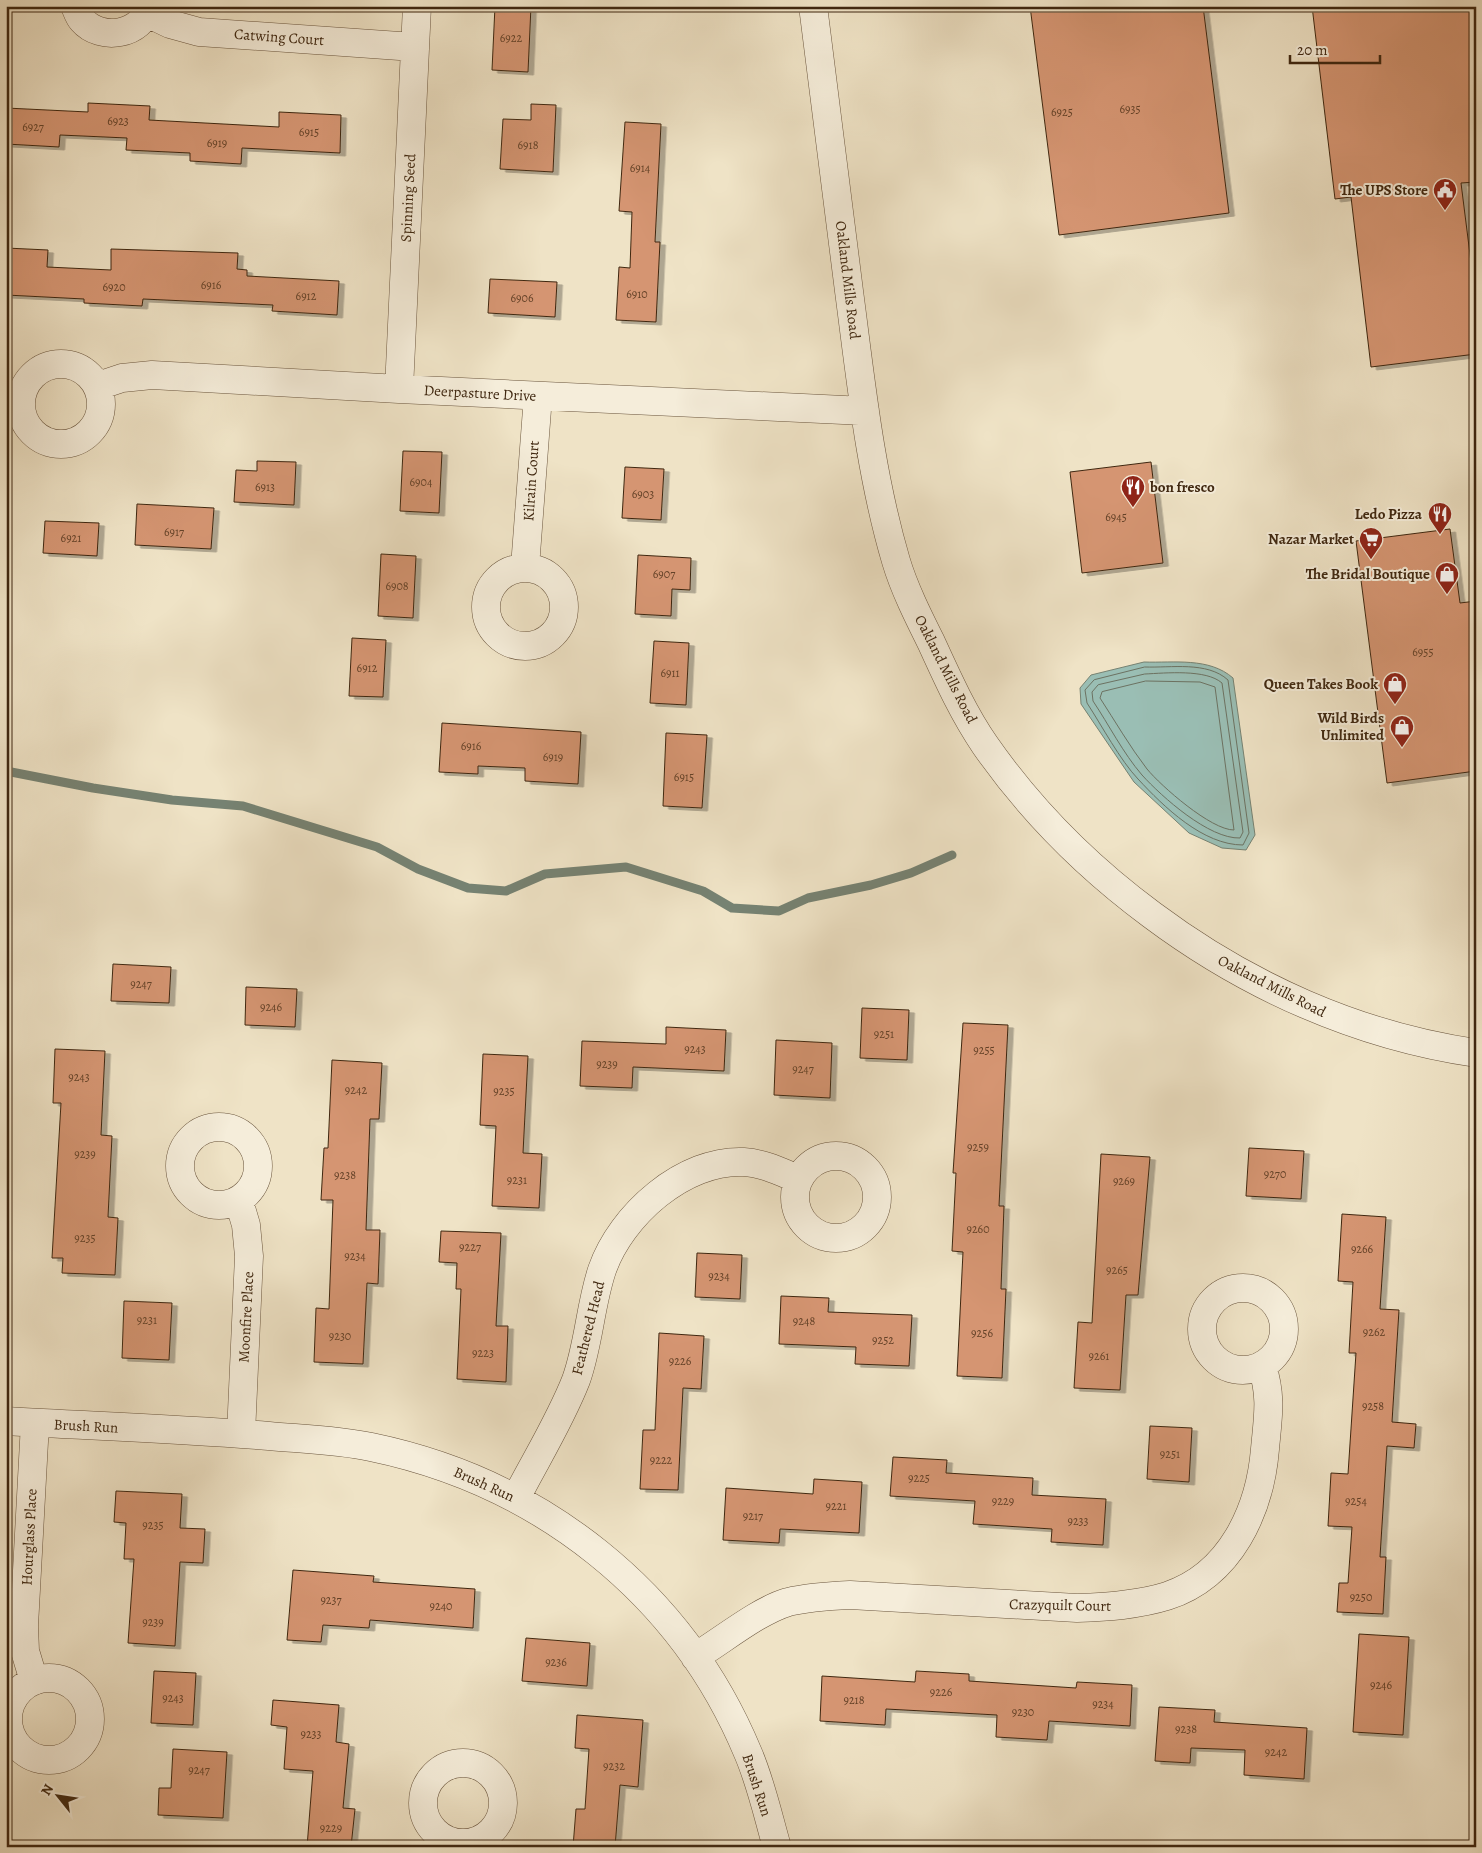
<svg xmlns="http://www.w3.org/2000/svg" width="1482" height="1853" font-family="Alegreya,serif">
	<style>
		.water { fill: #9abeb4; stroke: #768272 }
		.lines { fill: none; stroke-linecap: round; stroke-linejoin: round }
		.shore { stroke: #6c7262; stroke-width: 1 }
		.stream { stroke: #768272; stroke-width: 9 }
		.building { fill: #d59572; stroke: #3f2710; filter: url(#shadow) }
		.minor-casing { stroke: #6b563e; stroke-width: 29 }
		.minor { stroke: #f5edda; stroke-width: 28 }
		.labels { text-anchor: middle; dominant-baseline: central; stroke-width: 4; stroke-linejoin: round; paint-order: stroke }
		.number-label { font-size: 12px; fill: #644228 }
		.street-label { font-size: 15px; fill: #3f2710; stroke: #f5edda }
		.poi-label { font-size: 15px; font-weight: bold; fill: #3f2710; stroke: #f5edda; text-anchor: end }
	</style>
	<defs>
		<filter id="shadow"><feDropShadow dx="5.5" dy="3" stdDeviation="0" flood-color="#0004"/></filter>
	</defs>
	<rect width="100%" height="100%" fill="#efe3c6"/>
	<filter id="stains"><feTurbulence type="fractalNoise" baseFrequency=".004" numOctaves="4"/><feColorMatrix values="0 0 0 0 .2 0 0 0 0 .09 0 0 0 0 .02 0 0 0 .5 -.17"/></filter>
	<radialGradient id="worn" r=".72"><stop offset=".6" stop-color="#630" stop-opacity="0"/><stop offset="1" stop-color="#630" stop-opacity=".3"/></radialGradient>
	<path class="water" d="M 1144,662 C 1174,663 1209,657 1233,678 L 1255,835 L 1246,850 L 1222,848 L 1189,833 L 1134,782 L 1081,704 L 1080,688 L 1091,675 Z"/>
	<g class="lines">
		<path class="shore" d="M 1145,667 C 1171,668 1207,661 1228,680 L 1249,833 L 1243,845 C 1203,845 1164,807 1138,779 C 1120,760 1102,726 1087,703 L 1085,690 L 1094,680 Z
			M 1145,674 C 1166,673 1206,669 1222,683 L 1243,832 L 1240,838 C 1209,839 1162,797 1142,775 C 1123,753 1109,725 1093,701 L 1092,692 L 1098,685 Z
			M 1146,681 L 1200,682 L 1215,687 L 1234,830 C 1211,830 1161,786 1147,769 C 1130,747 1115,721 1100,698 L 1102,692 Z"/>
		<path class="stream" d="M 6,771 L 93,788 L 172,800 L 243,806 L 377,847 L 418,869 L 468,888 L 506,891 L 545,874 L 626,867 L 703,891 L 732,908 L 779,911 L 808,898 L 871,885 L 911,873 L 952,855"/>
	</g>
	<path class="building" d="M 495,6 L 531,6 L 528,72 L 492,70 Z
		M 1030,6 L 1203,6 L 1229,213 L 1059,235 Z
		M 1312,6 L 1476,6 L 1476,182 L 1461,183 L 1476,302 L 1476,354 L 1371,367 L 1351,197 L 1335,199 Z
		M 88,103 L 150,106 L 149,120 L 279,127 L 279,112 L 341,115 L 340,153 L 242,148 L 241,164 L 190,161 L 190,153 L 126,150 L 127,138 L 60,135 L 59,147 L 6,144 L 6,108 L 88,112 Z
		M 531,104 L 556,105 L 553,172 L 500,169 L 503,119 L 531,120 Z
		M 625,122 L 661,124 L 655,242 L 660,242 L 656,322 L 616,320 L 619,267 L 630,268 L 632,212 L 619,211 Z
		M 6,248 L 48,250 L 47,267 L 111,270 L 111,249 L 238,253 L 237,269 L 247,270 L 247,276 L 339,281 L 337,315 L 272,311 L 273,305 L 143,299 L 142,306 L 84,303 L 84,299 L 6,295 Z
		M 490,279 L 557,282 L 555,317 L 488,313 Z
		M 403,451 L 442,452 L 439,513 L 400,511 Z
		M 257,461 L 296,462 L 294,505 L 234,502 L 236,470 L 257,471 Z
		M 1151,462 L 1163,563 L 1082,573 L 1070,472 Z
		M 625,467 L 664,469 L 661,520 L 622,518 Z
		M 137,504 L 214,508 L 211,549 L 135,545 Z
		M 45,521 L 99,523 L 97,556 L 43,553 Z
		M 1450,529 L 1460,603 L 1476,601 L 1476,771 L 1387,783 L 1356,541 Z
		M 381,554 L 416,556 L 413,618 L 378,616 Z
		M 638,555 L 691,558 L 690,590 L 672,589 L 671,616 L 635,614 Z
		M 352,638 L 386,640 L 383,697 L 349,696 Z
		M 654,641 L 689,643 L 686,705 L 650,703 Z
		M 442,723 L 581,732 L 578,784 L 525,781 L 525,768 L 478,766 L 478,774 L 439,772 Z
		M 666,733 L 707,735 L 702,808 L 663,806 Z
		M 113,964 L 171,967 L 169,1003 L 111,1001 Z
		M 246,987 L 297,989 L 295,1027 L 245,1025 Z
		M 862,1008 L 909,1010 L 907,1060 L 860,1058 Z
		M 963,1023 L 1008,1025 L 999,1206 L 1004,1206 L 1001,1289 L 1006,1289 L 1002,1378 L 957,1376 L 963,1252 L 952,1251 L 956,1173 L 953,1173 Z
		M 666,1027 L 726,1030 L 724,1071 L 633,1067 L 632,1088 L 580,1086 L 582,1041 L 666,1044 Z
		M 776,1040 L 832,1043 L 830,1098 L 774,1095 Z
		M 55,1049 L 105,1051 L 101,1135 L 112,1136 L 108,1217 L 118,1218 L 115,1275 L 62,1273 L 63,1258 L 52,1258 L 61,1103 L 53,1103 Z
		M 483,1054 L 528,1056 L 523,1153 L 542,1154 L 539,1208 L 492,1206 L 496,1126 L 480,1125 Z
		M 332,1060 L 382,1063 L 379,1119 L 370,1119 L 366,1230 L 380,1230 L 378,1284 L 367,1283 L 363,1364 L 314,1362 L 316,1308 L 329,1309 L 333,1200 L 321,1200 L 324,1148 L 328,1148 Z
		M 1249,1148 L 1304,1151 L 1301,1199 L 1246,1196 Z
		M 1101,1154 L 1150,1157 L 1138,1295 L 1126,1295 L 1120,1390 L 1074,1388 L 1078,1322 L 1092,1323 Z
		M 1342,1214 L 1386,1217 L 1380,1309 L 1399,1310 L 1392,1422 L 1416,1424 L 1414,1448 L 1387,1446 L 1380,1557 L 1386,1557 L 1383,1614 L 1337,1612 L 1339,1583 L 1348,1583 L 1352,1527 L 1328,1526 L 1331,1473 L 1348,1474 L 1356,1353 L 1349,1353 L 1353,1282 L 1338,1281 Z
		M 441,1231 L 501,1233 L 496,1326 L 508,1326 L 506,1382 L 457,1379 L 461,1289 L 456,1289 L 457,1263 L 439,1262 Z
		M 697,1253 L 742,1255 L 740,1299 L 695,1297 Z
		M 781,1296 L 829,1298 L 828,1312 L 912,1315 L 909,1366 L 855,1364 L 856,1347 L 779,1344 Z
		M 124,1301 L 172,1303 L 169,1360 L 122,1358 Z
		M 659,1333 L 704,1336 L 701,1389 L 683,1388 L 678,1490 L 640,1489 L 643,1430 L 655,1430 Z
		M 1150,1426 L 1192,1428 L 1189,1482 L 1147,1479 Z
		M 893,1457 L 947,1460 L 946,1473 L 1033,1478 L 1032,1495 L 1106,1499 L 1103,1545 L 1051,1542 L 1052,1529 L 973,1524 L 975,1501 L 890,1496 Z
		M 814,1479 L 862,1482 L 859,1533 L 780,1529 L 779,1543 L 723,1540 L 726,1488 L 813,1494 Z
		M 116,1491 L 182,1494 L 180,1528 L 205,1529 L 203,1563 L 180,1562 L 175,1646 L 128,1643 L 134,1559 L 124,1559 L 126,1523 L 114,1522 Z
		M 293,1570 L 374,1576 L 373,1582 L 475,1589 L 473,1628 L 370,1620 L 369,1628 L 323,1625 L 321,1642 L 287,1640 Z
		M 1359,1634 L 1409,1637 L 1403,1735 L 1353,1732 Z
		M 526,1638 L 590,1643 L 587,1686 L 522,1681 Z
		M 154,1671 L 196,1673 L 193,1725 L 151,1723 Z
		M 916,1671 L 969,1674 L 969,1681 L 1076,1688 L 1077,1682 L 1132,1685 L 1130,1726 L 1049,1721 L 1047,1740 L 996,1737 L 997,1715 L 886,1709 L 885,1725 L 820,1721 L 822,1676 L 915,1682 Z
		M 273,1700 L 339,1705 L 336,1742 L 349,1744 L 343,1808 L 355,1809 L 351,1847 L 307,1847 L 313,1771 L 284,1769 L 287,1727 L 271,1725 Z
		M 1159,1707 L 1215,1710 L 1214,1722 L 1307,1728 L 1304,1779 L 1244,1775 L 1245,1750 L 1191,1748 L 1190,1763 L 1155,1761 Z
		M 577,1715 L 643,1720 L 638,1787 L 620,1785 L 615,1847 L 573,1847 L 576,1809 L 585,1809 L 589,1749 L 575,1748 Z
		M 173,1749 L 227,1752 L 223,1818 L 158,1815 L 159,1788 L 171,1788 Z"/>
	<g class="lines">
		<g class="minor-casing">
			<path id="minor" d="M 75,6 C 77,11 79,17 82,20 C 101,42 142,35 149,6
				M 813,6 C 825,101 837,196 849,291 C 861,382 870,473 896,561 C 904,588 918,616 931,642 C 947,677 963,713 985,745 C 1031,811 1087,867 1152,915 C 1247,986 1358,1036 1476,1053
				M 147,13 L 170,24 L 199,32 L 414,47
				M21 404a40 40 0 1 1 80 0a40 40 0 1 1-80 0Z
				M 98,386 L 122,378 L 152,375 L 399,389 L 865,411
				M 399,389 L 417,6
				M 525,567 L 538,396
				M486 607a39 39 0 1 1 78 0a39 39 0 1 1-78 0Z
				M180 1166a39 39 0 1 1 78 0a39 39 0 1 1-78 0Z
				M795 1197a41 41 0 1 1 82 0a41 41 0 1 1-82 0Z
				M 239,1201 L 246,1225 L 249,1256 L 241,1434
				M1202 1329a41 41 0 1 1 82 0a41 41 0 1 1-82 0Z
				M 6,1421 C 94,1426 182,1429 269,1436 C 303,1439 338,1440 371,1447 C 540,1482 681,1592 748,1753 C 761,1783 768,1816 777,1847
				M 516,1498 C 536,1459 560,1421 576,1380 C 589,1344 590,1306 602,1270 C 621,1215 684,1159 744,1162 C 763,1163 781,1172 798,1179
				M 695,1657 C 723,1640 758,1611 788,1602 C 809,1597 829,1596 850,1595 L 1077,1608 C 1107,1607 1138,1605 1167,1596 C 1231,1575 1260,1510 1265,1449 C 1268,1416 1272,1397 1262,1366
				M8 1719a41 41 0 1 1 82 0a41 41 0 1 1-82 0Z
				M 34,1681 L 25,1651 L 24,1626 L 35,1423
				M423 1803a40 40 0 1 1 80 0a40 40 0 1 1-80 0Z"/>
		</g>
		<use href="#minor" class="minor"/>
	</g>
	<defs>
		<g id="civic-pin" transform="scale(1.25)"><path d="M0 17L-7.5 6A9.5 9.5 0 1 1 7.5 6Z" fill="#8f2418" stroke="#f5edda"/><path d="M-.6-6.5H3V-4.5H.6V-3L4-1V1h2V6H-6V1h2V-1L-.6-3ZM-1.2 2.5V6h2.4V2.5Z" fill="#fff"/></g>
		<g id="restaurant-pin" transform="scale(1.25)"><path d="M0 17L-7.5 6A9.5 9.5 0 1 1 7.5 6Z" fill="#8f2418" stroke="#f5edda"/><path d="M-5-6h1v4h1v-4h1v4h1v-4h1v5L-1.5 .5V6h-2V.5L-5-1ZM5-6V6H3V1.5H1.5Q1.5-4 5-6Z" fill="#fff"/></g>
		<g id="supermarket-pin" transform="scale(1.25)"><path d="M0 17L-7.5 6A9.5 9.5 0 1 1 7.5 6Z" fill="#8f2418" stroke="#f5edda"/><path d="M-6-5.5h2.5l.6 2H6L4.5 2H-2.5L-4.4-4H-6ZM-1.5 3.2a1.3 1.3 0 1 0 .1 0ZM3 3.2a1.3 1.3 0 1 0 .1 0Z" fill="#fff"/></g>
		<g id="shop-pin" transform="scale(1.25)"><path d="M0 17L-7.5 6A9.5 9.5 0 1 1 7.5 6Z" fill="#8f2418" stroke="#f5edda"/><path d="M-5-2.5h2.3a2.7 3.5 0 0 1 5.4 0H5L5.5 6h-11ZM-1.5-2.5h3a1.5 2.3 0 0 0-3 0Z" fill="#fff"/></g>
	</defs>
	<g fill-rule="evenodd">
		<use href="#civic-pin" x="1445" y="190"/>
		<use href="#restaurant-pin" x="1133" y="487"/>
		<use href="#restaurant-pin" x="1440" y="514"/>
		<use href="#supermarket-pin" x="1371" y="539"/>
		<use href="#shop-pin" x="1447" y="574"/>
		<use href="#shop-pin" x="1395" y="684"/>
		<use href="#shop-pin" x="1402" y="727"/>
	</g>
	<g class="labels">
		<g class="number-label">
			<text x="511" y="38">6922</text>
			<text x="1130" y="109">6935</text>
			<text x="1062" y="112">6925</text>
			<text x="118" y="121">6923</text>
			<text x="33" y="127">6927</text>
			<text x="309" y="132">6915</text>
			<text x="217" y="143">6919</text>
			<text x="528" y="145">6918</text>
			<text x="640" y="168">6914</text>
			<text x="211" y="285">6916</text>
			<text x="114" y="287">6920</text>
			<text x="637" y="294">6910</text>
			<text x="306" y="296">6912</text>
			<text x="522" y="298">6906</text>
			<text x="421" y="482">6904</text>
			<text x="265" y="487">6913</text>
			<text x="643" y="494">6903</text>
			<text x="1116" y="517">6945</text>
			<text x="174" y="532">6917</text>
			<text x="71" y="538">6921</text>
			<text x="664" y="574">6907</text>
			<text x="397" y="586">6908</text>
			<text x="1423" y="652">6955</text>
			<text x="367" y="668">6912</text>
			<text x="670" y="673">6911</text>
			<text x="471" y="746">6916</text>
			<text x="553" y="757">6919</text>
			<text x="684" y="777">6915</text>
			<text x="141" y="984">9247</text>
			<text x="271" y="1007">9246</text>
			<text x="884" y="1034">9251</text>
			<text x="695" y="1049">9243</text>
			<text x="984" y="1050">9255</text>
			<text x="607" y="1064">9239</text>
			<text x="803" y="1069">9247</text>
			<text x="79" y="1077">9243</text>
			<text x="356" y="1090">9242</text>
			<text x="504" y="1091">9235</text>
			<text x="978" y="1147">9259</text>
			<text x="85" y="1154">9239</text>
			<text x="1275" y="1174">9270</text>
			<text x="345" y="1175">9238</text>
			<text x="517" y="1180">9231</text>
			<text x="1124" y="1181">9269</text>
			<text x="978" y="1229">9260</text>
			<text x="85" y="1238">9235</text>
			<text x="470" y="1247">9227</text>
			<text x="1362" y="1249">9266</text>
			<text x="355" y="1256">9234</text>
			<text x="1117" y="1270">9265</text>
			<text x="719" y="1276">9234</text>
			<text x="147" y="1320">9231</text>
			<text x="804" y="1321">9248</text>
			<text x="1374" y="1332">9262</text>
			<text x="982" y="1333">9256</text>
			<text x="340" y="1336">9230</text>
			<text x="883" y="1340">9252</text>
			<text x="483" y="1353">9223</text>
			<text x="1099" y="1356">9261</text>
			<text x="680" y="1361">9226</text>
			<text x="1373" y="1406">9258</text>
			<text x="1170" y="1454">9251</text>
			<text x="661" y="1460">9222</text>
			<text x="919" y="1478">9225</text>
			<text x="1003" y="1501">9229</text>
			<text x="1356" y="1501">9254</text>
			<text x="836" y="1506">9221</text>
			<text x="753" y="1516">9217</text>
			<text x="1078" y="1521">9233</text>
			<text x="153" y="1525">9235</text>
			<text x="1361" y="1597">9250</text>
			<text x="331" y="1600">9237</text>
			<text x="441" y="1606">9240</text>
			<text x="153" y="1622">9239</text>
			<text x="556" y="1662">9236</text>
			<text x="1381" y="1685">9246</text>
			<text x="941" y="1692">9226</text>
			<text x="173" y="1698">9243</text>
			<text x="854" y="1700">9218</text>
			<text x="1103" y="1704">9234</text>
			<text x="1023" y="1712">9230</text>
			<text x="1186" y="1729">9238</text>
			<text x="311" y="1734">9233</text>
			<text x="1276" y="1752">9242</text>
			<text x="614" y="1766">9232</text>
			<text x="199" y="1770">9247</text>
			<text x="331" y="1828">9229</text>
		</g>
		<g class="street-label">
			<text transform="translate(279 37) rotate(4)">Catwing Court</text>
			<text transform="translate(408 198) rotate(-87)">Spinning Seed</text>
			<text transform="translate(848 280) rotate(83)">Oakland Mills Road</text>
			<text transform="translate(480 393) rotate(3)">Deerpasture Drive</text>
			<text transform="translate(531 481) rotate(-86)">Kilrain Court</text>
			<text transform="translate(946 669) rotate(63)">Oakland Mills Road</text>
			<text transform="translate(1272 986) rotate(27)">Oakland Mills Road</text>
			<text transform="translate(246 1317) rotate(-87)">Moonfire Place</text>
			<text transform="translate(588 1328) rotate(-76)">Feathered Head</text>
			<text transform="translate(86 1426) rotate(3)">Brush Run</text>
			<text transform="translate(484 1484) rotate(24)">Brush Run</text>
			<text transform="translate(29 1537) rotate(-87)">Hourglass Place</text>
			<text transform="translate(1060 1605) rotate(1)">Crazyquilt Court</text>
			<text transform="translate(757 1785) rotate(72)">Brush Run</text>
		</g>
		<g class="poi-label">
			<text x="1428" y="190">The UPS Store</text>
			<text x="1150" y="487" text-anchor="start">bon fresco</text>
			<text x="1422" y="514">Ledo Pizza</text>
			<text x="1354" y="539">Nazar Market</text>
			<text x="1430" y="574">The Bridal Boutique</text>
			<text x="1378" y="684">Queen Takes Book</text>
			<text x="1384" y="718">Wild Birds<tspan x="1384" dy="17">Unlimited</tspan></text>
		</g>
	</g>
	<rect width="1482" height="1853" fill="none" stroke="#efe3c6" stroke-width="25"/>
	<rect x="8" y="8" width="1467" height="1838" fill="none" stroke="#3f2710" stroke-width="2.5"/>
	<rect x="12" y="12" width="1457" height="1828" fill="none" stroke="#3f2710"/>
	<g transform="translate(58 1796) rotate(300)" stroke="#f5edda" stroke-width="4" paint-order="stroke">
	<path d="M0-4L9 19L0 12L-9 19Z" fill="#3f2710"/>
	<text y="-8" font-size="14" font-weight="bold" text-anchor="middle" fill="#3f2710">N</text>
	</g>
	<path d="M1290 55v8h90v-8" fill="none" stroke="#3f2710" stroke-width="2.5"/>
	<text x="1297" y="55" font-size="15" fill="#3f2710" stroke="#f5edda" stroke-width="4" paint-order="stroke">20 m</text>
	<rect width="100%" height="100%" filter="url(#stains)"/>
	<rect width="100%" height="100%" fill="url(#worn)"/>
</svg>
